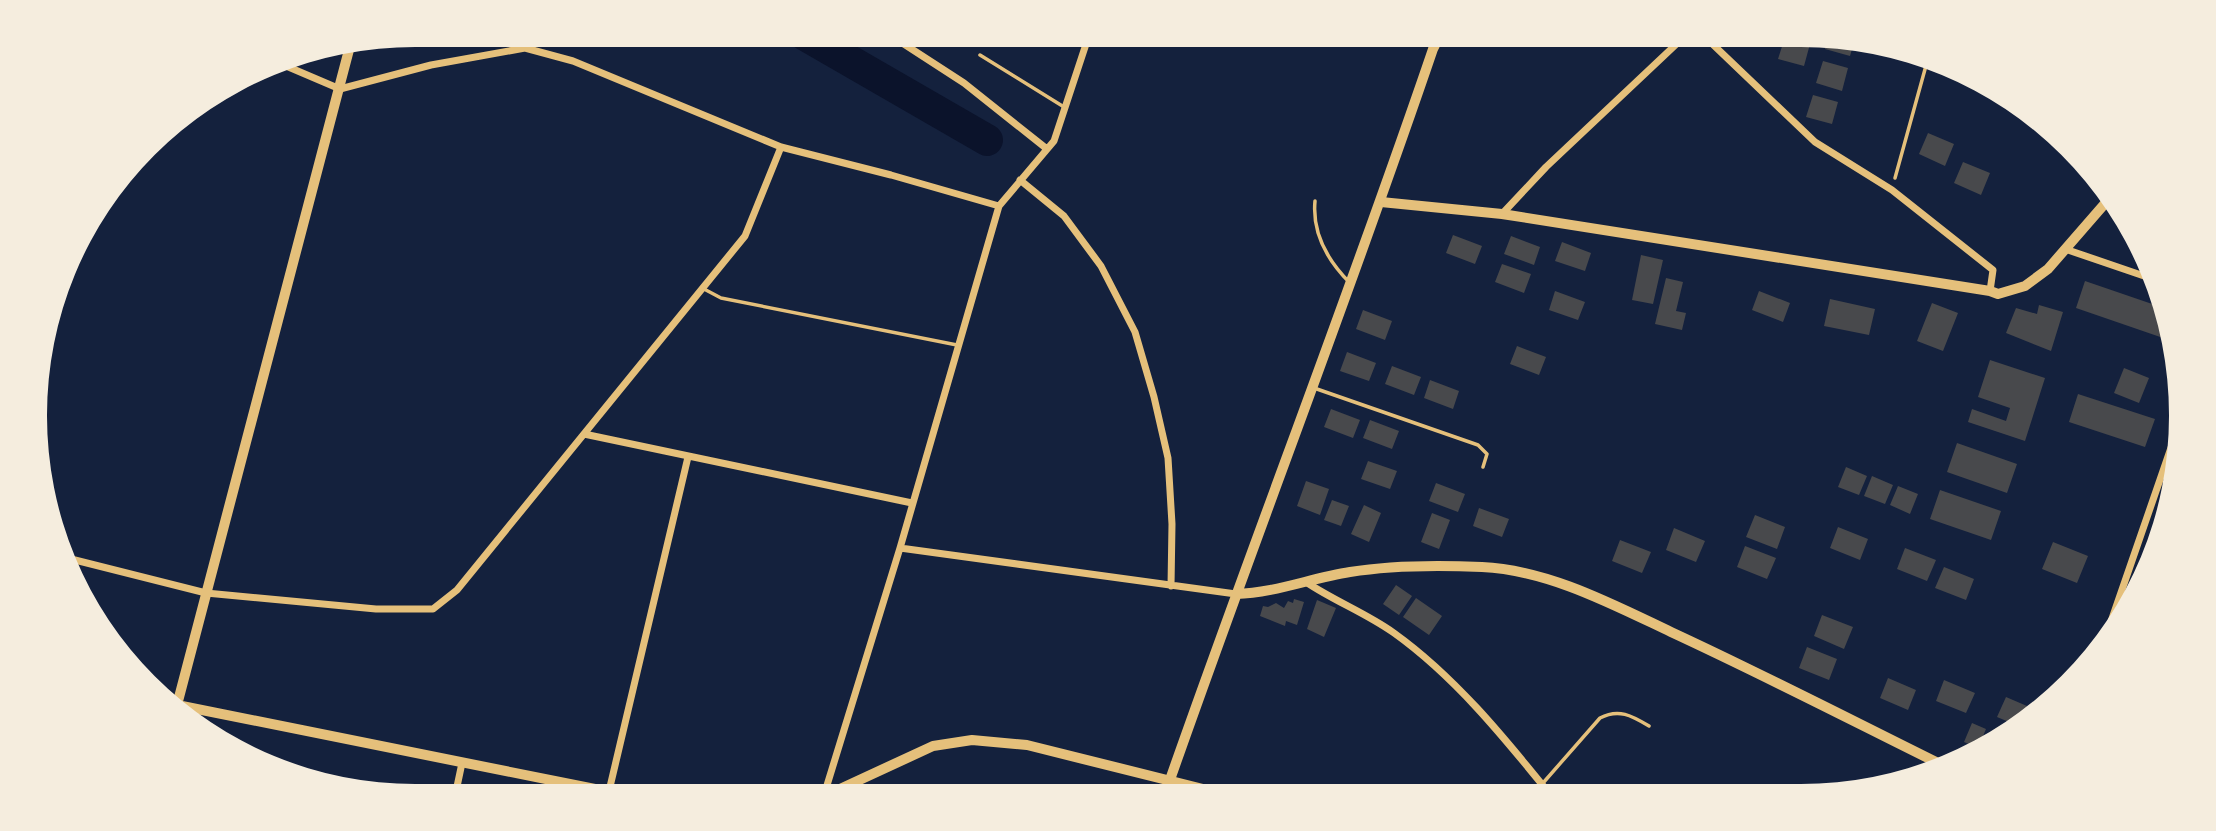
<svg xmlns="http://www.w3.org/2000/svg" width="2216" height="831" font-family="Rubik,sans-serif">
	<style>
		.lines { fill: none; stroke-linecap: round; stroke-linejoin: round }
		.river { stroke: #0b132b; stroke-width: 32 }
		.building { fill: #48494c }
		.path { stroke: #e5c07b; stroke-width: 3.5 }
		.service { stroke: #e5c07b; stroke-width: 3.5 }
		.minor { stroke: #e5c07b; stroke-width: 7 }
		.tertiary { stroke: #e5c07b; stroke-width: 10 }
		.secondary { stroke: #e5c07b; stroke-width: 10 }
	</style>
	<rect width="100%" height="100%" fill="#14213d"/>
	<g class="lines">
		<path class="river" d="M 805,35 L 987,140"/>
	</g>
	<path class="building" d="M 1785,37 L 1810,44 L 1804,66 L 1778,59 Z
		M 1828,39 L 1854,42 L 1850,56 L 1825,49 Z
		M 1823,61 L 1848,68 L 1842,91 L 1816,83 Z
		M 1813,95 L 1838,102 L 1832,124 L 1806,117 Z
		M 1928,133 L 1954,144 L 1945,166 L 1919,154 Z
		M 1963,162 L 1990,173 L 1981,195 L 1954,183 Z
		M 1453,235 L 1482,246 L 1475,264 L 1446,253 Z
		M 1511,236 L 1540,247 L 1534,265 L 1504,254 Z
		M 1562,242 L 1591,253 L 1585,271 L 1555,261 Z
		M 1641,255 L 1663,260 L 1653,304 L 1632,300 Z
		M 1502,264 L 1531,274 L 1524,293 L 1495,282 Z
		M 1666,278 L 1683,282 L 1676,311 L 1686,313 L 1682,330 L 1655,324 Z
		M 2085,281 L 2158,306 L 2169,340 L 2076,308 Z
		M 1555,291 L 1585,302 L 1578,320 L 1549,310 Z
		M 1759,291 L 1790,303 L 1783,322 L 1752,310 Z
		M 1830,299 L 1875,309 L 1869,335 L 1824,326 Z
		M 1932,303 L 1958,313 L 1943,351 L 1917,341 Z
		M 2039,305 L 2063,312 L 2051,351 L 2006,333 L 2016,308 L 2037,314 Z
		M 1363,310 L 1392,321 L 1385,340 L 1356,329 Z
		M 1517,346 L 1546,357 L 1539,375 L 1510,364 Z
		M 1347,352 L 1376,363 L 1369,381 L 1340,371 Z
		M 1990,360 L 2045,378 L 2025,441 L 1968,422 L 1972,409 L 2006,421 L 2010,408 L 1978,397 Z
		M 1392,366 L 1421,377 L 1414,395 L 1385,384 Z
		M 2124,368 L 2149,378 L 2139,403 L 2114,393 Z
		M 1430,380 L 1459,391 L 1453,409 L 1424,398 Z
		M 2078,394 L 2155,419 L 2145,447 L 2069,422 Z
		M 1331,409 L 1360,420 L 1353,438 L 1324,427 Z
		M 1370,420 L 1399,431 L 1392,449 L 1363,438 Z
		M 1957,443 L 2017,464 L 2007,493 L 1947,472 Z
		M 1368,461 L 1397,471 L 1390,489 L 1361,479 Z
		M 1846,467 L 1867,476 L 1859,495 L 1838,487 Z
		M 1872,476 L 1893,485 L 1885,504 L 1864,496 Z
		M 1306,481 L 1329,489 L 1320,515 L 1297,506 Z
		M 1436,483 L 1465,494 L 1458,512 L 1429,501 Z
		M 1898,486 L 1918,494 L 1910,514 L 1890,505 Z
		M 1940,490 L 2001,511 L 1991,540 L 1930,519 Z
		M 1332,500 L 1349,506 L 1341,526 L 1324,520 Z
		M 1364,505 L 1381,513 L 1369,542 L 1351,534 Z
		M 1479,508 L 1509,519 L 1502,537 L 1473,526 Z
		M 1432,513 L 1450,520 L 1439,549 L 1421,542 Z
		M 1755,515 L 1785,527 L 1777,549 L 1746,537 Z
		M 1838,527 L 1868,539 L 1860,560 L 1830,548 Z
		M 1674,528 L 1705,541 L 1696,562 L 1666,550 Z
		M 1620,540 L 1651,552 L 1642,573 L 1612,561 Z
		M 2053,542 L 2088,556 L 2077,583 L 2042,569 Z
		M 1745,546 L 1776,558 L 1767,579 L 1737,567 Z
		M 1905,548 L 1936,560 L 1927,581 L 1897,569 Z
		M 1944,567 L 1974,579 L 1966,600 L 1935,588 Z
		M 1396,585 L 1412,596 L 1399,615 L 1383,604 Z
		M 1416,598 L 1442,616 L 1429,635 L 1403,617 Z
		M 1294,599 L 1304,602 L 1297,625 L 1286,621 L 1285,626 L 1260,616 L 1263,606 L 1268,607 L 1276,603 L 1284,608 L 1288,601 L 1293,603 Z
		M 1317,600 L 1336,608 L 1324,637 L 1307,629 Z
		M 1822,615 L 1853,627 L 1844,649 L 1814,636 Z
		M 1807,647 L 1837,659 L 1829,680 L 1799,668 Z
		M 1888,678 L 1916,690 L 1908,710 L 1880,698 Z
		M 1944,680 L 1975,693 L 1966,713 L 1936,701 Z
		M 2006,697 L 2027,706 L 2021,722 L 2016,725 L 1997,717 Z
		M 1972,723 L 1986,729 L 1978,748 L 1964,742 Z"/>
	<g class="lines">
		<path class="path" d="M 1895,178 L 1927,62"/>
		<path class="service" d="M 980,55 L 1064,107
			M 1315,201 C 1312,233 1328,261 1350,283
			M 704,289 L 721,298 L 957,345
			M 1314,388 L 1478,445 L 1487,454 L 1483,467
			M 1543,783 L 1600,718 C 1619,708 1632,716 1649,726"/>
		<path class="minor" d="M 890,35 L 964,83 L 1047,149
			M 1703,35 L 1815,142 L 1892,190 L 1993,270 L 1990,291
			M 279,63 L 340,89 L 431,65 L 525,48 L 573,61 L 781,147 L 891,175 L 999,206
			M 1020,180 L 1064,216 L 1101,266 L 1135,332 L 1154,397 L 1168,458 L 1172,524 L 1171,586
			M 1502,214 L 1546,167 L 1686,35
			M 2065,249 L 2147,277
			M 584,434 L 912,503
			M 900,548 L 1236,594
			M 71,559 L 206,593 L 376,609 L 433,609 L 457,590 L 745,236 L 781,147
			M 1306,582 C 1334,601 1366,613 1394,633 C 1454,676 1503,736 1549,793
			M 2106,636 L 2173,442
			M 609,791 L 688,457
			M 824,795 L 900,548 L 999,206 L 1054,141 L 1089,35
			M 455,796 L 462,763"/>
		<path class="tertiary" d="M 1381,202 L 1502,214 L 1990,291 L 1998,294 L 2025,286 L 2048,269 L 2108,200
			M 1236,594 C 1275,593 1311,578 1350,572 C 1393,565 1438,565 1482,567 C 1548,570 1612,604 1671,632 C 1762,674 1851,720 1942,765
			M 1165,794 C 1252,545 1348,299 1433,49 L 1440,35"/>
		<path class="secondary" d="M 172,704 L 630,796
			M 177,705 L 350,46
			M 827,795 L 933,746 L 972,740 L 1027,745 L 1223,794"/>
	</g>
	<path d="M0 0H2216V831H0ZM415 47H1801A368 368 0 0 1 2169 415V416A368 368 0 0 1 1801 784H415A368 368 0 0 1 47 416V415A368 368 0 0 1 415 47Z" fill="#f5edde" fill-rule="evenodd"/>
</svg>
